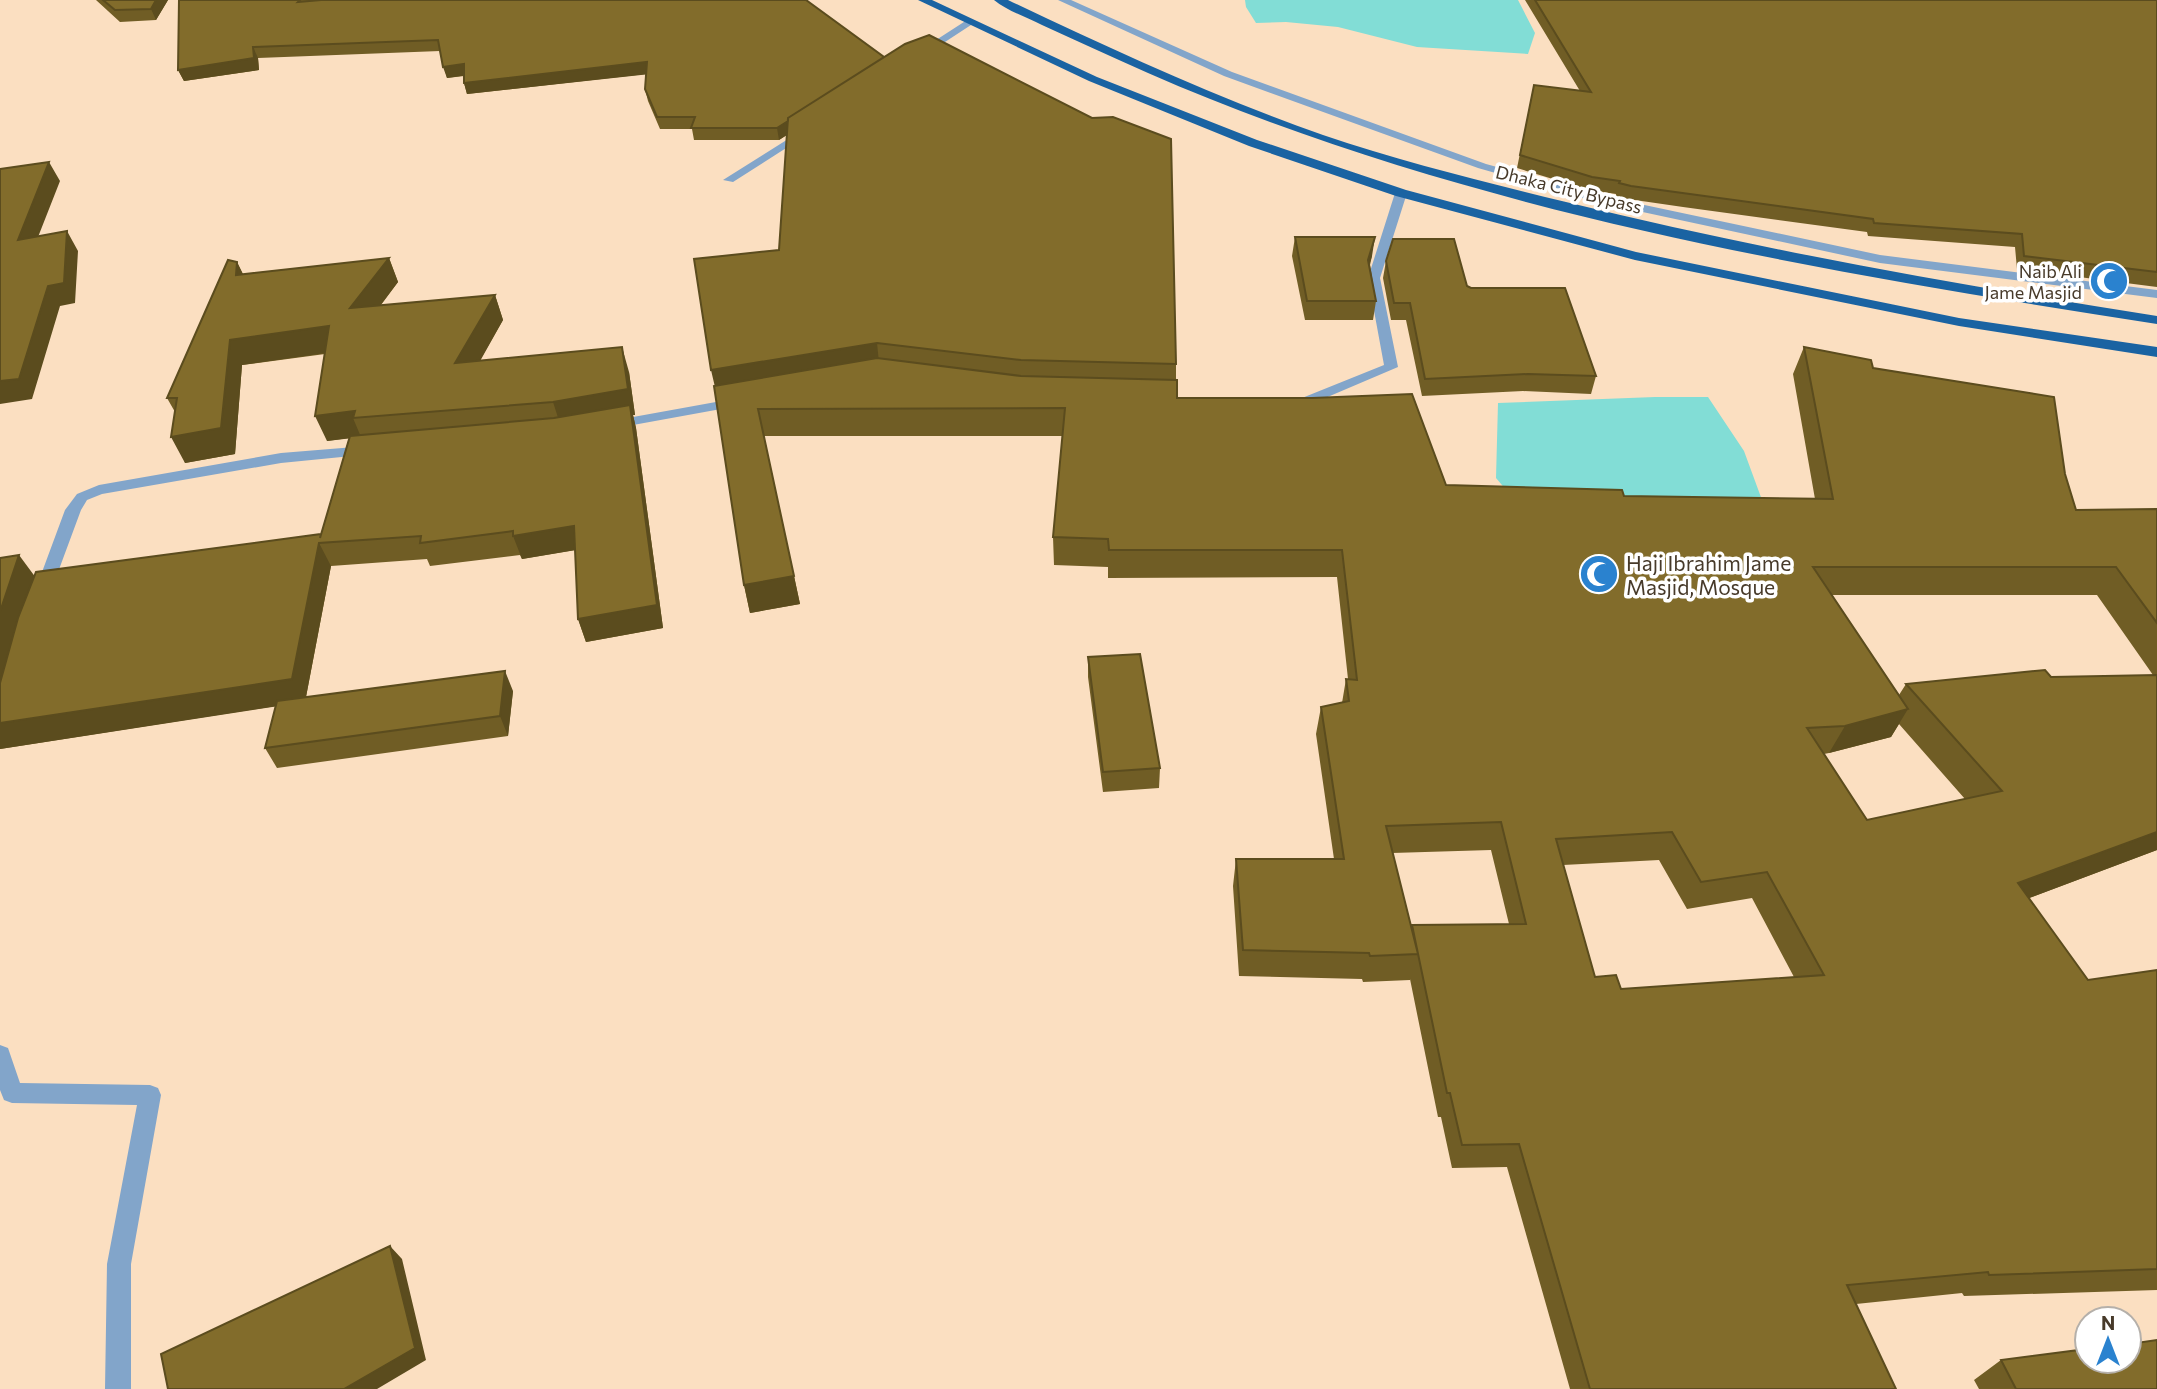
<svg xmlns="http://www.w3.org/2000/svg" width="2157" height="1389" font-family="Commissioner,sans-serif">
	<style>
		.water { fill: #82ddd6 }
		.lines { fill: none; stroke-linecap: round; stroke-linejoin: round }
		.service { fill: #82a5ca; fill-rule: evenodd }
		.minor { fill: #82a5ca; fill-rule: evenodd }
		.trunk { fill: #1a63a2; fill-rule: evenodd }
		.wall { fill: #705d25; fill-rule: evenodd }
		.shaded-wall { fill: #5b4c1e }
		.building { fill: #826c2b; stroke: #5b4c1e; stroke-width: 2; fill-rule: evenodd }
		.labels { text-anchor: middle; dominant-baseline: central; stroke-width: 7; stroke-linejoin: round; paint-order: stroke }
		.far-street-label { font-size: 18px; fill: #473a2a; stroke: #fff }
		.far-poi-label { font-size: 18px; fill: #473a2a; stroke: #fff; text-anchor: end }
		.poi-label { font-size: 21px; fill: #473a2a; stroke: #fff; text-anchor: start }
	</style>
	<rect width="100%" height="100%" fill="#fbdfc1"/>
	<path class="water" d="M 1245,0 L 1518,0 L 1535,33 L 1528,54 L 1417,47 L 1338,27 L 1286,22 L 1256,23 L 1246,7 Z
		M 1655,397 L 1708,397 L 1744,451 L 1762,500 L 1513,498 L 1496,478 L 1498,403 Z"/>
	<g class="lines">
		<path class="service" d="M 1058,0 L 1071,0 L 1232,72 L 1486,164 L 1602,196 L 1880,255 L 2157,290 L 2157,298 L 1880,263 L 1596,202 L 1478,168 L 1224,76 Z"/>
		<path class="minor" d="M 967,20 L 972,23 L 971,25 L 925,55 L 916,53 Z
			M 804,129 L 810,132 L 808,134 L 733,182 L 723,180 Z
			M 1401,189 L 1407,193 L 1380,278 L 1398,367 L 1304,407 L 1287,407 L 1287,401 L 1297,400 L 1384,365 L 1368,278 L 1395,193 Z
			M 738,398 L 743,399 L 743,405 L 611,429 L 604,425 L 611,421 Z
			M 367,446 L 374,451 L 372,454 L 281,463 L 102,494 L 87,500 L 81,510 L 51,591 L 43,597 L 35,591 L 65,510 L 77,494 L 99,485 L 281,453 Z
			M 0,1045 L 8,1048 L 20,1083 L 150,1085 L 158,1088 L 161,1095 L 131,1264 L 131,1389 L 105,1389 L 107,1264 L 137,1105 L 12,1103 L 4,1100 L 0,1090 Z"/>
		<path class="trunk" d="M 918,0 L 932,0 L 1097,77 L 1257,140 L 1406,190 L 1636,252 L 1959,318 L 2157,347 L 2157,357 L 1959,326 L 1635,260 L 1396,196 L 1249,146 L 1089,81 Z
			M 994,0 L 1008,0 C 1111,49 1215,97 1323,135 C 1402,162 1485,182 1566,202 C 1761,250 1959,285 2157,316 L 2157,324 C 1817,271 1465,212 1148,73 C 1112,57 1077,41 1042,25 C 1027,17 1007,11 994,0 Z"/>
	</g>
	<path class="wall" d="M 96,0 L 168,0 L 156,20 L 120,22 Z
		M 179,0 L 806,0 L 1176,364 L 1176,380 L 1177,398 L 1446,485 L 1624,496 L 1815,499 L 1793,374 L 1804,347 L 1873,368 L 2065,474 L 2076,510 L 2157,509 L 2157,850 L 2029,898 L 2088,980 L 2157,970 L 2157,1290 L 1964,1296 L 1962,1293 L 1856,1304 L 1896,1389 L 1570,1389 L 1507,1167 L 1452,1168 L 1441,1117 L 1438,1117 L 1410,979 L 1410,980 L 1363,982 L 1362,979 L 1239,976 L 1233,886 L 1236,859 L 1334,859 L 1316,734 L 1321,707 L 1342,703 L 1346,679 L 1348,679 L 1337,577 L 1108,578 L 1108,567 L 1054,565 L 1053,537 L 1063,436 L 764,436 L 800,604 L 750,613 L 744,585 L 715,386 L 779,250 L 787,135 L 779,140 L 694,140 L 692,129 L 660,129 L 648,101 L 645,89 L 646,74 L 467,94 L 464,83 L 464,76 L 447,78 L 440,51 L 258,58 L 259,70 L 184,81 L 178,70 ZM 1832,595 L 2097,595 L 2153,675 L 2051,677 L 1906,684 L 1899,695 ZM 1899,724 L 1965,799 L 1867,820 L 1824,754 L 1829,753 L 1891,737 ZM 1491,850 L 1509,924 L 1412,925 L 1411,929 L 1392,853 ZM 1659,860 L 1687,909 L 1752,898 L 1794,977 L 1621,989 L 1595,977 L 1563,865 Z
		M 1525,0 L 2157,0 L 2157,287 L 2017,269 L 2015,247 L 1868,236 L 1867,232 L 1683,207 L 1628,199 L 1616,196 L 1616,194 L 1589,190 L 1517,168 L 1534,85 L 1580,91 Z
		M 1295,237 L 1372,256 L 1370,265 L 1376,301 L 1373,320 L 1305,320 L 1292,256 Z
		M 389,258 L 398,282 L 381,305 L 495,295 L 503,320 L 480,360 L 629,372 L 635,415 L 633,415 L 636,428 L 663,628 L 586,642 L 578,619 L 575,550 L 522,559 L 520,555 L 430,566 L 427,559 L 331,566 L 306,697 L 513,691 L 508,736 L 277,768 L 265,748 L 276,706 L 0,749 L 0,558 L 34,576 L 321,534 L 349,438 L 327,441 L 325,354 L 242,365 L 235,454 L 185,463 L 175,412 L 167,398 L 237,262 L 243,274 Z
		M 1386,261 L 1467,286 L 1596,376 L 1591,394 L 1523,391 L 1422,396 L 1406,320 L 1391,320 L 1383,278 Z
		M 1088,657 L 1160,768 L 1159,788 L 1103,792 L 1088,677 Z
		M 2001,1360 L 2157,1389 L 1979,1389 L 1974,1380 Z"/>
	<path class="shaded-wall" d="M 156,0 L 168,0 L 156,20 L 151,9 Z
		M 253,47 L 258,58 L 259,70 L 184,81 L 178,70 Z
		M 886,58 L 887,69 L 779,140 L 777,128 Z
		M 647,62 L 650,74 L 467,94 L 464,83 Z
		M 464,64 L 468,75 L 447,78 L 443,67 Z
		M 49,162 L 60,181 L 29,260 L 18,240 Z
		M 67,231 L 78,251 L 75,303 L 60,306 L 32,399 L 0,404 L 0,381 L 48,286 Z
		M 1375,237 L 1372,256 L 1365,278 L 1368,260 Z
		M 389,258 L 398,282 L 360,332 L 350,308 Z
		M 237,262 L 249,287 L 236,275 Z
		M 495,295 L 503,320 L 465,388 L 455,363 Z
		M 329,326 L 340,351 L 242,365 L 235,454 L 185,463 L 171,437 L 230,340 Z
		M 877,343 L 880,372 L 718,400 L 711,370 Z
		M 622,347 L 629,372 L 635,415 L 633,415 L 636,428 L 663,628 L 586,642 L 578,619 L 657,605 L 561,427 L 553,402 Z
		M 355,411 L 353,418 L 361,437 L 327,441 L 315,416 Z
		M 574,526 L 582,549 L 522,559 L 513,536 Z
		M 319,543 L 331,566 L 305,702 L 0,749 L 0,723 Z
		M 19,555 L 36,578 L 0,689 L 0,612 Z
		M 794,576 L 800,604 L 750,613 L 744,585 Z
		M 505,671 L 513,691 L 508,736 L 500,716 Z
		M 1908,709 L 1891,737 L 1829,753 L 1845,726 Z
		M 2157,832 L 2157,850 L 1997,910 L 2018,883 Z
		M 390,1246 L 402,1259 L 426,1360 L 377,1389 L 344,1389 Z"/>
	<path class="building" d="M 103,0 L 156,0 L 151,9 L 115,10 Z
		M 179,0 L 300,0 L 298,2 L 321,0 L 806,0 L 884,57 L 788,118 L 788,121 L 777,128 L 691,128 L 695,117 L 657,117 L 645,89 L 647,62 L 464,83 L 464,64 L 443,67 L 438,40 L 253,47 L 254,58 L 178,70 Z
		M 1535,0 L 2157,0 L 2157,272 L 2024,256 L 2022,234 L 1874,223 L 1873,219 L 1631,186 L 1619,183 L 1620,181 L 1592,177 L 1520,155 L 1534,85 L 1591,92 Z
		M 929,35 L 1092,118 L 1113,117 L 1171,139 L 1176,364 L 1021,360 L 877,343 L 711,370 L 694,259 L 779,250 L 788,118 L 905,44 Z
		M 49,162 L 18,240 L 67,231 L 64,283 L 48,286 L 19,379 L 0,381 L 0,169 Z
		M 1295,237 L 1375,237 L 1368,260 L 1376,301 L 1307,301 Z
		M 1393,239 L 1454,239 L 1467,286 L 1471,288 L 1565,288 L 1596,376 L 1528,374 L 1425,379 L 1410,303 L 1394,303 L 1386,261 Z
		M 389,258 L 350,308 L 495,295 L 455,363 L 622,347 L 628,389 L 553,402 L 353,418 L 355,411 L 315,416 L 329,326 L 230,340 L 221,428 L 171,437 L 177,398 L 167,398 L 228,260 L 237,262 L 236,275 Z
		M 1804,347 L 1871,360 L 1873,368 L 2054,397 L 2065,474 L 2076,510 L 2157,509 L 2157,623 L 2116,567 L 1813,567 L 1908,709 L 1845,726 L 1807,728 L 1867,820 L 2002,791 L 1906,684 L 2045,670 L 2051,677 L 2157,675 L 2157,832 L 2018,883 L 2088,980 L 2157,970 L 2157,1269 L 1989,1275 L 1988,1272 L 1847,1285 L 1896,1389 L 1590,1389 L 1519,1144 L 1462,1145 L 1450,1093 L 1447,1093 L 1412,925 L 1526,924 L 1501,822 L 1386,826 L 1418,954 L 1370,956 L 1369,953 L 1243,950 L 1236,859 L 1344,859 L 1321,707 L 1349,701 L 1346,679 L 1357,680 L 1342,550 L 1109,550 L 1108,539 L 1053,537 L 1065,408 L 758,409 L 794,576 L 744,585 L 714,386 L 877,358 L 1021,376 L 1177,380 L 1177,398 L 1312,398 L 1412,394 L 1446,485 L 1622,490 L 1624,496 L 1833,499 ZM 1672,832 L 1701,882 L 1767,872 L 1824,975 L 1621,989 L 1616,975 L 1595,977 L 1556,839 Z
		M 630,405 L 657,605 L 578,619 L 574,526 L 513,536 L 513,531 L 420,543 L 421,536 L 319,543 L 292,679 L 0,723 L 0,683 L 18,618 L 36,572 L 321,534 L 320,538 L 350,436 L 554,418 Z
		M 19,555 L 0,612 L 0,558 Z
		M 1140,654 L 1160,768 L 1103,772 L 1088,657 Z
		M 505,671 L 500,716 L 265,748 L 277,701 Z
		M 390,1246 L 415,1348 L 344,1389 L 168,1389 L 161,1354 Z
		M 2157,1340 L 2157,1389 L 2016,1389 L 2001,1360 L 2087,1349 L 2087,1361 L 2129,1361 L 2129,1344 Z"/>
	<defs>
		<g id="mosque-disc" transform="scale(2.0125)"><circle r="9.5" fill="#2a82cf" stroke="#fff"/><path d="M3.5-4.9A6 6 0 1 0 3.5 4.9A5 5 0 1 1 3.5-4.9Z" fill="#fff"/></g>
	</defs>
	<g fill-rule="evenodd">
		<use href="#mosque-disc" x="2109" y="281"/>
		<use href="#mosque-disc" x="1599" y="574"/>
	</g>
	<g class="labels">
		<g class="far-street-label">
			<text transform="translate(1569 189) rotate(14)">Dhaka City Bypass</text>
		</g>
		<g class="far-poi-label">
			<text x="2082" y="271">Naib Ali<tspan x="2082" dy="21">Jame Masjid</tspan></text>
		</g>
		<g class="poi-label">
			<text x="1626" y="562">Haji Ibrahim Jame<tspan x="1626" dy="24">Masjid, Mosque</tspan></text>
		</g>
	</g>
	<g transform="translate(2108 1340)"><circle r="33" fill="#ffffff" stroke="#b5b0aa" stroke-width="2"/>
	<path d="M0-5L12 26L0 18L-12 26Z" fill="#2a82cf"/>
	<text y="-10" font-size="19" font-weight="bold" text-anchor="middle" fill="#473a2a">N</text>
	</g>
</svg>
